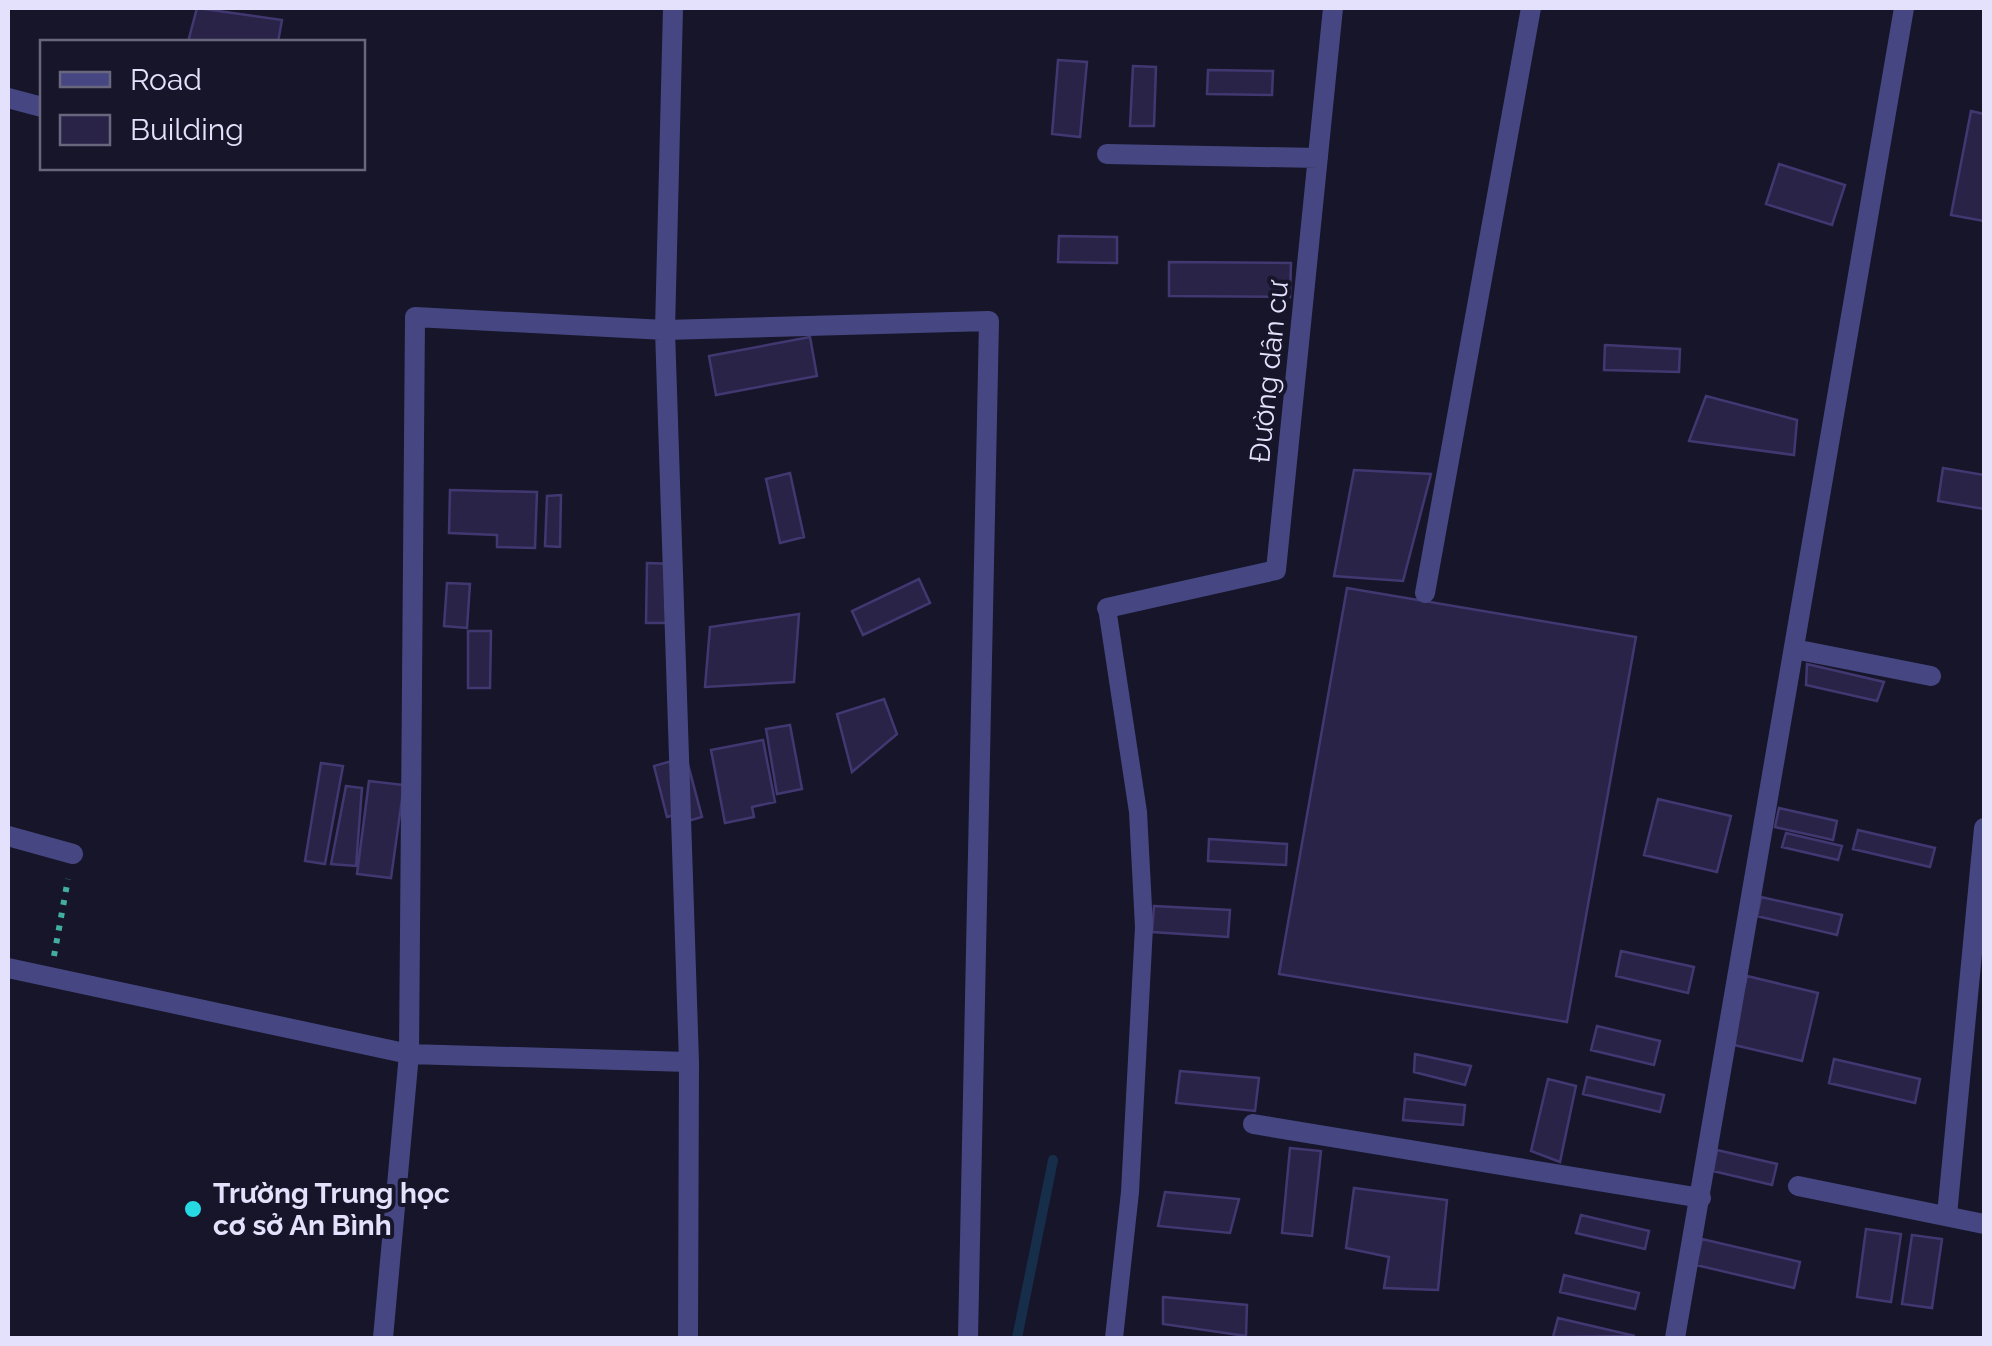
<svg xmlns="http://www.w3.org/2000/svg" width="1992" height="1346" font-family="Raleway,sans-serif">
	<style>
		.lines { fill: none; stroke-linecap: round; stroke-linejoin: round }
		.stream { stroke: #172e4b; stroke-width: 10 }
		.building { fill: #292348; stroke: #413871; stroke-width: 2.5 }
		.path { stroke: #42aea2; stroke-width: 6; stroke-dasharray: 5 8; stroke-linecap: butt }
		.lane { stroke: #464782; stroke-width: 18 }
		.street { stroke: #464782; stroke-width: 20 }
		.poi-dot { fill: #26d9e2; stroke: #171529; stroke-width: 4 }
		.labels { text-anchor: middle; dominant-baseline: central; stroke-width: 8; stroke-linejoin: round; paint-order: stroke }
		.street-label { font-size: 28px; fill: #e3e1fb; stroke: #171529 }
		.poi-label { font-size: 28px; font-weight: bold; fill: #e3e1fb; stroke: #171529; text-anchor: start }
	</style>
	<rect width="100%" height="100%" fill="#171529"/>
	<g class="lines">
		<path class="stream" d="M 1017,1338 L 1053,1160"/>
	</g>
	<path class="building" d="M 197,8 L 282,20 L 278,42 L 188,42 Z
		M 1058,60 L 1087,62 L 1080,137 L 1052,134 Z
		M 1133,66 L 1156,67 L 1154,126 L 1130,126 Z
		M 1208,70 L 1273,71 L 1272,95 L 1207,94 Z
		M 1971,111 L 1984,114 L 1984,221 L 1951,215 Z
		M 1779,164 L 1845,185 L 1832,225 L 1766,204 Z
		M 1059,236 L 1117,237 L 1117,263 L 1058,262 Z
		M 1169,262 L 1291,263 L 1290,297 L 1169,296 Z
		M 810,337 L 817,376 L 716,395 L 709,356 Z
		M 1605,345 L 1680,349 L 1679,372 L 1604,370 Z
		M 1706,396 L 1797,420 L 1794,455 L 1689,441 Z
		M 1943,468 L 1984,475 L 1984,509 L 1938,501 Z
		M 1354,470 L 1431,474 L 1403,581 L 1334,576 Z
		M 790,473 L 804,537 L 780,543 L 766,479 Z
		M 450,490 L 537,492 L 535,548 L 497,547 L 497,535 L 449,533 Z
		M 561,495 L 560,547 L 545,546 L 547,496 Z
		M 647,563 L 674,564 L 673,623 L 646,623 Z
		M 919,579 L 930,603 L 863,635 L 852,611 Z
		M 447,583 L 470,584 L 467,628 L 444,626 Z
		M 1347,588 L 1636,637 L 1567,1022 L 1279,974 Z
		M 799,614 L 794,682 L 705,687 L 710,627 Z
		M 468,631 L 491,631 L 490,688 L 468,688 Z
		M 1807,664 L 1884,682 L 1877,701 L 1806,685 Z
		M 884,699 L 897,734 L 852,772 L 837,714 Z
		M 790,725 L 802,789 L 777,794 L 766,729 Z
		M 763,740 L 775,802 L 752,807 L 754,817 L 725,823 L 711,750 Z
		M 686,757 L 702,817 L 685,822 L 683,813 L 667,817 L 654,766 Z
		M 321,763 L 343,766 L 325,864 L 305,861 Z
		M 369,781 L 404,785 L 391,878 L 357,874 Z
		M 346,786 L 362,788 L 356,866 L 331,864 Z
		M 1658,799 L 1731,816 L 1717,872 L 1644,855 Z
		M 1779,808 L 1837,821 L 1833,840 L 1775,827 Z
		M 1858,830 L 1935,848 L 1930,867 L 1853,849 Z
		M 1786,833 L 1842,846 L 1838,860 L 1782,847 Z
		M 1209,839 L 1287,844 L 1286,865 L 1208,861 Z
		M 1761,897 L 1842,915 L 1837,935 L 1757,916 Z
		M 1154,906 L 1230,910 L 1228,937 L 1152,932 Z
		M 1621,951 L 1694,967 L 1688,993 L 1616,976 Z
		M 1747,976 L 1818,993 L 1802,1061 L 1730,1044 Z
		M 1597,1026 L 1660,1041 L 1654,1065 L 1591,1050 Z
		M 1415,1054 L 1471,1066 L 1465,1085 L 1414,1072 Z
		M 1834,1059 L 1920,1079 L 1915,1103 L 1829,1083 Z
		M 1180,1071 L 1259,1078 L 1255,1111 L 1176,1103 Z
		M 1587,1077 L 1664,1095 L 1660,1112 L 1583,1094 Z
		M 1548,1079 L 1576,1086 L 1560,1162 L 1531,1151 Z
		M 1405,1099 L 1465,1105 L 1463,1125 L 1403,1120 Z
		M 1290,1148 L 1321,1151 L 1312,1236 L 1282,1233 Z
		M 1717,1150 L 1777,1164 L 1772,1185 L 1713,1171 Z
		M 1354,1188 L 1447,1200 L 1438,1290 L 1384,1288 L 1389,1257 L 1346,1248 Z
		M 1165,1192 L 1239,1199 L 1230,1233 L 1158,1226 Z
		M 1581,1215 L 1649,1231 L 1645,1249 L 1576,1233 Z
		M 1866,1229 L 1901,1234 L 1891,1302 L 1857,1297 Z
		M 1912,1235 L 1942,1239 L 1932,1308 L 1902,1304 Z
		M 1702,1239 L 1800,1262 L 1794,1288 L 1696,1265 Z
		M 1564,1275 L 1639,1293 L 1635,1309 L 1560,1292 Z
		M 1163,1297 L 1247,1305 L 1246,1336 L 1163,1324 Z
		M 1558,1318 L 1635,1336 L 1553,1337 Z"/>
	<g class="lines">
		<path class="path" d="M 54,956 L 68,879"/>
		<path class="lane" d="M 1107,608 L 1138,812 L 1144,927 L 1130,1192 L 1114,1338"/>
		<path class="street" d="M 673,8 L 665,330 L 689,1062 L 688,1338
			M 8,98 L 42,107
			M 1107,154 L 1318,158
			M 1425,593 L 1531,8
			M 1107,608 L 1276,570 L 1333,8
			M 1794,649 L 1931,676
			M 8,836 L 73,854
			M 8,968 L 409,1054 L 689,1062
			M 1253,1124 L 1701,1198
			M 1798,1186 L 1984,1224
			M 1947,1215 L 1984,828
			M 383,1338 L 409,1054 L 415,317 L 665,330 L 989,321 L 968,1338
			M 1675,1338 L 1904,8"/>
	</g>
	<circle class="poi-dot" cx="193" cy="1209" r="10"/>
	<g class="labels">
		<g class="street-label">
			<text transform="translate(1269 372) rotate(-84)">Đường dân cư</text>
		</g>
		<g class="poi-label">
			<text x="213" y="1193">Trường Trung học<tspan x="213" dy="32">cơ sở An Bình</tspan></text>
		</g>
	</g>
	<rect width="1992" height="1346" fill="none" stroke="#e3e1fb" stroke-width="20"/>
	<rect x="40" y="40" width="325" height="130" fill="#171529" stroke="#69677d" stroke-width="2.5"/>
	<rect x="60" y="72" width="50" height="15" fill="#464782" stroke="#69677d" stroke-width="2.5"/>
	<text x="130" y="90" font-size="30" fill="#e3e1fb">Road</text>
	<rect x="60" y="115" width="50" height="30" fill="#292348" stroke="#69677d" stroke-width="2.5"/>
	<text x="130" y="140" font-size="30" fill="#e3e1fb">Building</text>
</svg>
